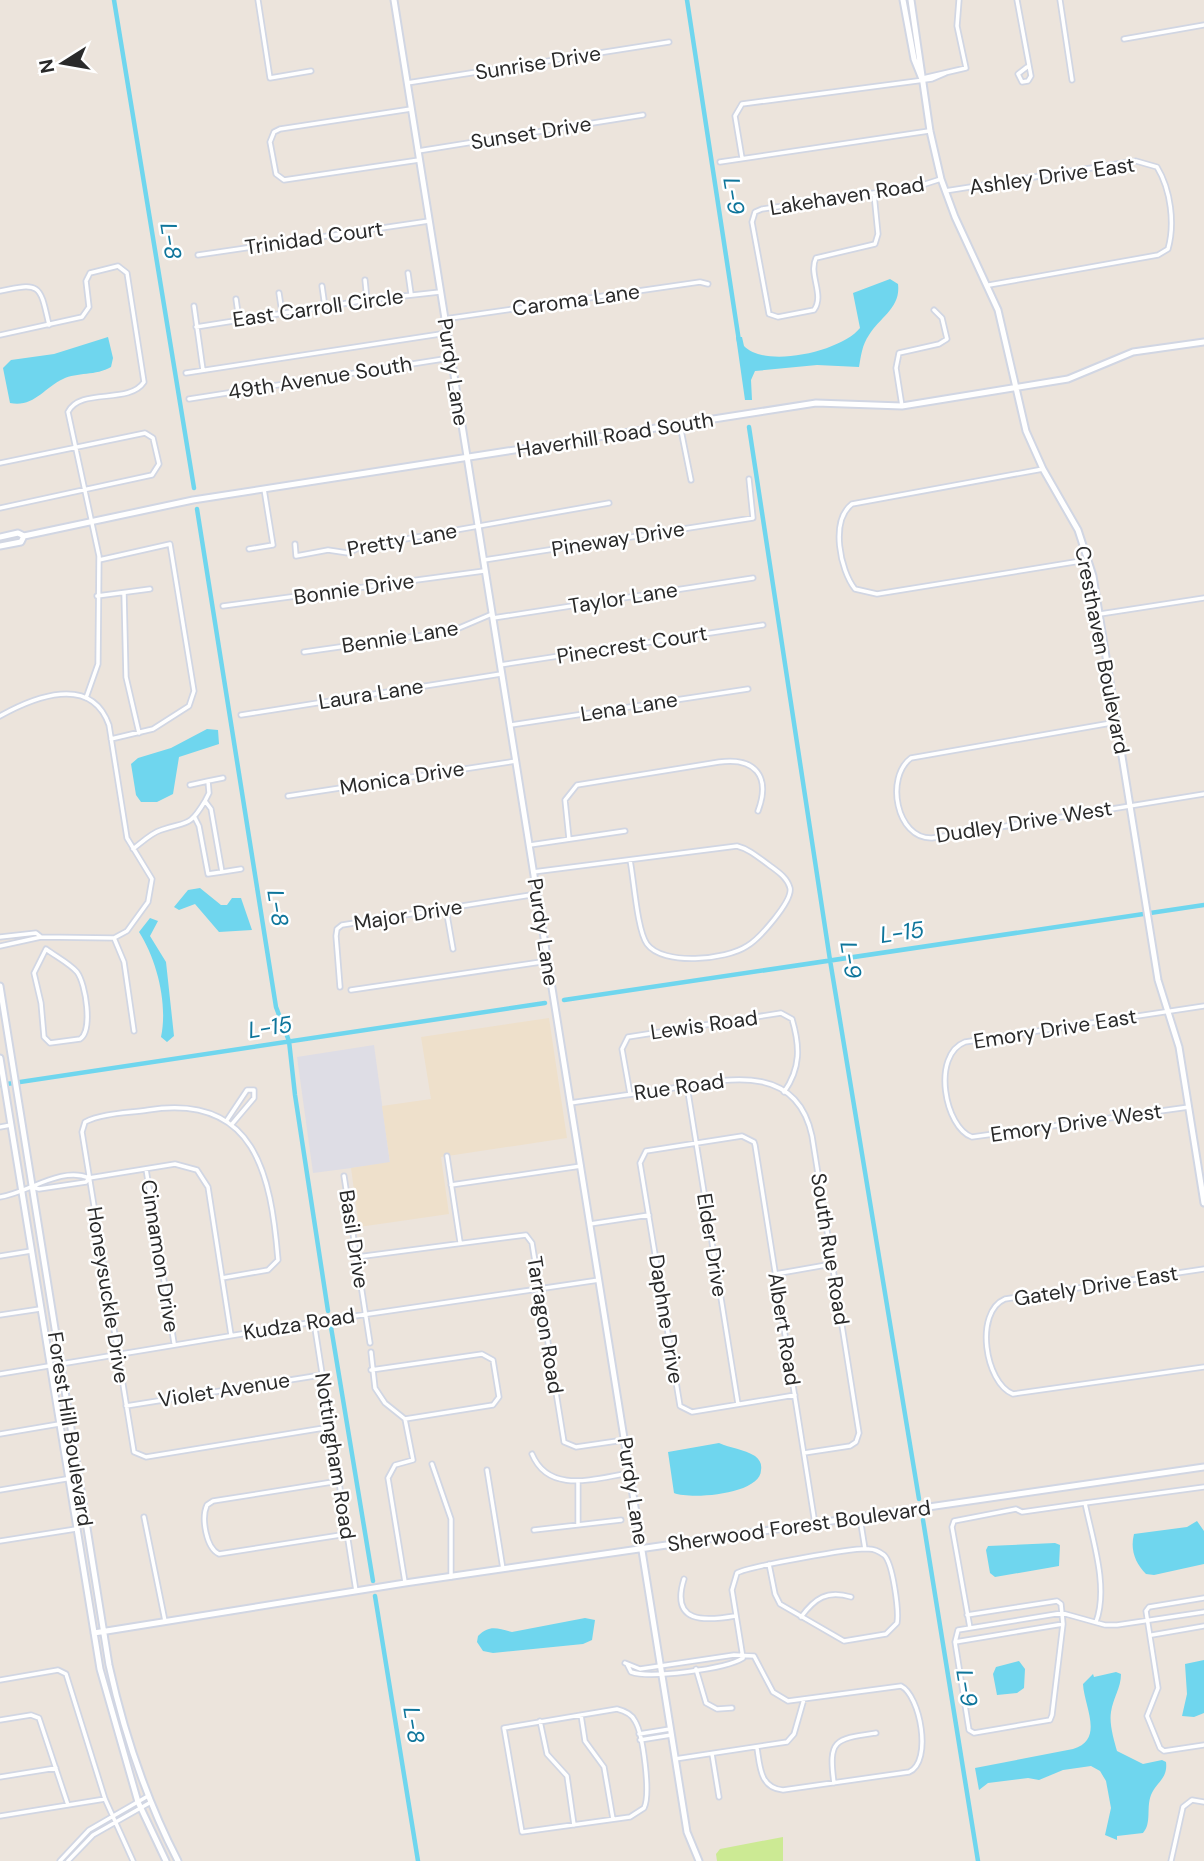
<svg xmlns="http://www.w3.org/2000/svg" width="1204" height="1861" font-family="'DM Sans',sans-serif">
	<style>
		.industrial { fill: #dedde5 }
		.education { fill: #eee0cb }
		.pitch { fill: #ccea94 }
		.water { fill: #6fd6ee }
		.lines { fill: none; stroke-linecap: round; stroke-linejoin: round }
		.canal { stroke: #6fd6ee; stroke-width: 4.5 }
		.street-casing { stroke: #d1d6e3; stroke-width: 7 }
		.secondary-casing { stroke: #d1d6e3; stroke-width: 9 }
		.street { stroke: #fff; stroke-width: 3.5 }
		.secondary { stroke: #fff; stroke-width: 5 }
		.labels { text-anchor: middle; dominant-baseline: central; stroke-width: 5; stroke-linejoin: round; paint-order: stroke }
		.street-label { font-size: 21px; fill: #2a2a2a; stroke: #fff }
		.water-label { font-size: 23px; font-style: italic; fill: #0e759b; stroke: #fff }
	</style>
	<rect width="100%" height="100%" fill="#ece4dc"/>
	<path class="industrial" d="M 374,1045 L 390,1163 L 313,1173 L 297,1057 Z"/>
	<path class="education" d="M 549,1018 L 567,1138 L 441,1157 L 449,1214 L 359,1227 L 351,1168 L 390,1162 L 382,1106 L 431,1099 L 421,1037 Z"/>
	<path class="pitch" d="M 783,1837 L 783,1861 L 717,1861 L 716,1854 L 720,1849 Z"/>
	<path class="water" d="M 890,279 L 898,284 C 901,308 880,317 869,335 C 862,345 861,356 859,367 L 817,365 L 755,371 L 751,380 L 752,400 L 745,400 L 736,337 L 742,337 L 744,346 C 766,369 842,351 860,328 L 853,293 Z
		M 108,337 L 113,358 L 111,367 C 96,376 77,372 63,379 C 44,388 33,408 10,403 L 3,368 L 11,360 L 54,354 Z
		M 207,729 L 218,730 L 219,744 L 179,757 L 173,794 L 157,802 L 141,802 L 136,795 L 131,764 L 138,758 L 171,748 Z
		M 200,888 L 221,905 L 227,905 L 232,898 L 241,898 L 252,930 L 219,932 L 195,904 L 179,910 L 174,907 L 188,890 Z
		M 150,918 L 158,921 L 150,936 L 166,962 L 174,1036 L 167,1042 L 161,1037 C 168,1004 157,960 139,932 Z
		M 719,1443 C 730,1448 744,1449 755,1456 C 760,1460 762,1464 761,1470 C 761,1494 692,1500 674,1493 L 668,1452 Z
		M 1197,1521 L 1204,1531 L 1204,1564 L 1154,1575 L 1146,1574 C 1135,1563 1130,1549 1134,1534 L 1187,1527 Z
		M 1055,1543 L 1060,1545 L 1059,1566 L 995,1577 L 990,1573 L 986,1550 L 988,1546 Z
		M 585,1618 L 595,1620 L 592,1640 L 583,1644 L 493,1653 L 483,1651 L 477,1642 L 478,1636 C 490,1624 498,1629 512,1632 Z
		M 1204,1660 L 1204,1713 L 1194,1717 L 1182,1716 L 1187,1694 L 1185,1664 Z
		M 1019,1661 L 1025,1669 L 1024,1688 L 1017,1693 L 997,1695 L 993,1674 L 996,1667 Z
		M 1116,1672 L 1121,1674 C 1121,1688 1113,1698 1111,1712 C 1109,1724 1114,1740 1117,1751 L 1143,1764 L 1162,1760 L 1166,1762 C 1168,1779 1157,1781 1151,1795 C 1146,1808 1152,1823 1143,1833 L 1117,1836 L 1117,1840 L 1105,1835 L 1111,1808 L 1106,1781 L 1100,1771 L 1091,1766 L 1063,1770 L 1039,1780 L 1028,1778 L 988,1783 L 979,1790 L 975,1768 L 1073,1749 C 1105,1740 1084,1706 1083,1684 L 1093,1674 L 1094,1677 Z"/>
	<g class="lines">
		<path class="canal" d="M 114,0 L 194,488
			M 687,0 L 739,341
			M 749,427 L 830,960 L 919,1499
			M 197,509 L 276,1007 L 289,1041 L 295,1095 L 328,1311
			M 564,1000 L 1204,905
			M 0,1085 L 545,1003
			M 331,1327 L 373,1581
			M 923,1520 L 978,1861
			M 375,1596 L 418,1861"/>
		<g class="street-casing">
			<path id="street" d="M 258,0 L 270,78 L 311,71
				M 1017,0 L 1031,76 L 1028,81 L 1022,82 L 1018,74 L 1027,67
				M 1060,0 L 1072,80
				M 1124,39 L 1204,25
				M 923,78 L 966,68 L 957,26 L 959,0
				M 407,83 L 669,42
				M 411,109 L 280,129 L 274,132 L 270,142 L 276,174 L 284,180 L 419,160
				M 418,151 L 643,115
				M 742,158 L 735,116 L 742,104 L 932,79 L 946,73
				M 720,162 L 929,131
				M 945,191 L 1136,161 L 1157,167 C 1171,190 1175,224 1168,249 L 1158,255 L 989,285
				M 874,194 L 878,234 L 875,244 L 816,258 C 808,274 825,295 814,310 L 778,317 L 769,314 L 752,222 L 755,212 L 762,209 L 916,187 L 941,179
				M 198,255 L 429,221
				M 408,273 L 411,294
				M 365,280 L 367,300
				M 322,286 L 325,307
				M 0,291 C 41,282 40,285 49,325
				M 279,293 L 282,313
				M 236,299 L 239,320
				M 194,306 L 203,370
				M 444,319 L 700,282 L 708,284
				M 196,327 L 367,300 L 440,292
				M 0,335 L 82,317 L 89,307 L 86,281 L 90,273 L 118,266 L 127,273 L 144,382 C 129,405 80,387 68,412 L 99,556 L 98,664 L 86,698
				M 186,373 L 447,333
				M 189,399 L 450,358
				M 902,406 L 896,368 L 899,353 L 939,344 L 947,339 L 942,318 L 934,310
				M 680,425 L 691,480
				M 0,463 L 145,433 L 153,438 L 159,464 L 152,475 L 0,508
				M 1043,469 L 852,504 C 830,521 840,570 855,589 L 877,594 L 1087,560
				M 295,544 L 296,556 L 328,550 L 348,553 L 360,547 L 609,503
				M 249,549 L 273,545 L 264,489
				M 99,560 L 170,544 L 194,691 L 189,706 L 153,729 L 111,739
				M 484,560 L 753,518 L 749,479
				M 124,593 L 126,677 L 139,733
				M 97,596 L 150,589
				M 223,606 L 484,571
				M 1100,614 L 1204,598
				M 493,618 L 753,578
				M 304,652 L 452,631 L 492,614
				M 500,665 L 763,625
				M 241,715 L 501,674
				M 0,716 C 34,697 91,674 109,725 L 127,838 L 152,879 L 148,902 L 127,931 L 114,938 L 41,937 L 0,946
				M 1117,722 L 911,758 C 885,777 896,839 932,838 L 1204,794
				M 511,725 L 748,689
				M 190,785 L 208,781
				M 288,796 L 516,761
				M 205,801 L 209,793 L 208,781 L 223,778
				M 569,839 L 565,800 L 577,785 L 719,762 C 755,757 771,776 758,811
				M 530,845 L 625,831
				M 133,849 C 141,843 151,833 161,830 C 187,821 189,828 205,801 L 211,809 L 222,872 L 208,874 L 199,826 L 195,818
				M 222,872 L 241,869
				M 533,872 L 737,846 C 749,849 758,857 769,865 C 777,871 787,877 790,888 C 793,901 759,939 747,946 C 726,960 663,966 647,944 C 637,930 634,880 630,860
				M 446,909 L 453,949
				M 0,937 L 36,933 L 41,937
				M 114,938 L 124,962 L 134,1031
				M 46,949 C 55,956 69,963 77,972 C 86,984 93,1031 80,1039 L 50,1043 L 44,1037 L 41,1003 L 34,973 Z
				M 340,987 L 336,936 L 337,929 L 342,925 L 537,894
				M 351,990 L 548,961
				M 687,1086 L 738,1404
				M 630,1094 L 622,1049 L 628,1037 L 781,1013 L 792,1019 C 800,1046 801,1068 784,1092
				M 570,1103 C 603,1098 635,1094 667,1089 C 723,1080 796,1060 812,1136 L 859,1433 L 856,1442 L 850,1446 L 804,1453
				M 1189,1107 L 972,1137 C 945,1128 931,1055 965,1042 L 1204,1006
				M 227,1120 L 247,1090 L 254,1090 L 254,1098 L 232,1124
				M 0,1127 L 11,1125
				M 447,1156 L 460,1242
				M 146,1169 L 174,1343
				M 344,1176 L 370,1343
				M 451,1185 L 581,1166
				M 32,1187 L 39,1189 L 86,1182 L 89,1178 L 175,1164 L 197,1170 L 208,1187 L 231,1335
				M 0,1197 C 28,1193 61,1166 89,1178
				M 590,1224 L 649,1215
				M 0,1256 L 31,1251
				M 357,1257 L 526,1235 L 532,1243 L 564,1442 L 576,1447 L 624,1440
				M 1204,1269 L 1005,1299 C 974,1312 985,1383 1013,1394 L 1204,1367
				M 775,1274 L 832,1264
				M 222,1278 L 268,1270 L 278,1260 C 271,1174 255,1093 148,1110 C 129,1113 102,1113 85,1122 L 82,1132 L 134,1452 L 146,1457 L 330,1427
				M 0,1315 L 40,1309
				M 314,1322 L 356,1591
				M 371,1352 L 375,1388 L 385,1403 L 405,1419 L 413,1460 L 395,1465 L 388,1478 L 405,1582
				M 371,1370 L 482,1354 L 493,1360 L 499,1397 L 493,1405 L 405,1419
				M 0,1374 L 314,1322 L 599,1280
				M 795,1395 L 692,1412 L 680,1406 L 640,1163 L 646,1151 L 742,1136 L 754,1142 L 755,1145 L 815,1524
				M 126,1406 L 321,1375
				M 0,1434 L 59,1424
				M 532,1454 C 549,1495 596,1478 630,1473
				M 432,1464 L 451,1519 L 451,1577
				M 487,1470 L 503,1569
				M 339,1481 L 213,1501 L 207,1505 C 201,1518 206,1548 219,1554 L 347,1534
				M 0,1490 L 78,1477
				M 1085,1503 L 1204,1487
				M 144,1517 L 165,1621
				M 860,1518 L 865,1549
				M 578,1525 L 578,1481
				M 534,1530 L 621,1520
				M 0,1541 L 76,1529
				M 684,1579 C 670,1624 705,1621 735,1616
				M 1204,1598 L 1149,1607 L 1146,1611 L 1158,1688 L 1147,1716 L 1160,1748 L 1164,1751 L 1204,1745
				M 967,1615 L 1057,1601 L 1061,1604 L 1063,1624 L 1052,1715 L 1050,1720 L 974,1733 L 969,1730 L 955,1642 L 1063,1624
				M 801,1617 C 815,1598 827,1590 851,1597
				M 970,1628 L 952,1527 L 954,1521 L 1016,1509 L 1022,1512 L 1085,1503 C 1092,1538 1109,1587 1096,1622
				M 1152,1635 L 1204,1626
				M 955,1642 L 958,1630 L 1062,1613 L 1105,1625 L 1117,1625 L 1204,1612
				M 743,1658 L 732,1590 L 737,1573 C 746,1567 857,1547 869,1549 C 874,1549 880,1552 884,1555 C 893,1563 899,1611 897,1623 L 886,1634 L 844,1641 L 780,1604 L 775,1594 L 769,1564
				M 625,1663 L 640,1669 L 734,1655 L 754,1656 L 773,1692 L 788,1701 L 901,1686 C 920,1695 933,1762 909,1772 L 783,1790 C 760,1788 760,1767 757,1748
				M 627,1664 L 631,1672 C 650,1679 726,1669 743,1658
				M 696,1669 L 706,1703 L 717,1709 L 732,1708
				M 0,1680 L 58,1670 L 66,1674 L 105,1799 L 133,1861
				M 617,1709 C 625,1711 632,1714 635,1721 C 643,1734 651,1794 644,1808 L 630,1817 L 522,1832 L 504,1728 Z
				M 581,1715 L 585,1741 L 604,1767 L 613,1819
				M 0,1720 L 31,1715 L 39,1718 L 68,1805
				M 540,1721 L 547,1754 L 567,1776 L 574,1825
				M 639,1734 L 670,1729
				M 640,1740 L 671,1735
				M 712,1754 L 719,1797
				M 675,1759 L 787,1742 L 794,1734 L 804,1699
				M 0,1777 L 56,1768
				M 834,1783 C 828,1739 835,1739 876,1733
				M 0,1816 L 105,1799
				M 60,1861 L 89,1830 L 148,1796
				M 68,1861 L 93,1835 L 151,1802
				M 1171,1861 L 1183,1807 L 1192,1800 L 1204,1802"/>
		</g>
		<g class="secondary-casing">
			<path id="secondary" d="M 394,0 L 687,1832 L 699,1861
				M 903,0 L 914,59 L 922,79
				M 911,0 L 930,131 L 941,179 L 955,217 L 998,310 L 1026,431 L 1043,469 L 1078,530 L 1093,576 L 1158,980 L 1179,1047 L 1204,1203
				M 0,537 L 18,533 L 24,536 L 193,500 L 816,403 L 902,406 L 1068,379 L 1133,352 L 1204,342
				M 0,546 L 21,542 L 24,536
				M 0,986 L 109,1665 C 124,1733 146,1799 178,1861
				M 0,1058 L 100,1669 L 138,1802 L 166,1861
				M 94,1633 L 405,1583 L 1204,1467"/>
		</g>
		<use href="#street" class="street"/>
		<use href="#secondary" class="secondary"/>
	</g>
	<g class="labels">
		<g class="street-label">
			<text transform="translate(538 63) rotate(-9)">Sunrise Drive</text>
			<text transform="translate(531 133) rotate(-9)">Sunset Drive</text>
			<text transform="translate(1052 176) rotate(-8)">Ashley Drive East</text>
			<text transform="translate(847 196) rotate(-9)">Lakehaven Road</text>
			<text transform="translate(314 238) rotate(-8)">Trinidad Court</text>
			<text transform="translate(576 300) rotate(-8)">Caroma Lane</text>
			<text transform="translate(318 308) rotate(-8)">East Carroll Circle</text>
			<text transform="translate(453 372) rotate(81)">Purdy Lane</text>
			<text transform="translate(320 378) rotate(-9)">49th Avenue South</text>
			<text transform="translate(615 435) rotate(-9)">Haverhill Road South</text>
			<text transform="translate(618 539) rotate(-9)">Pineway Drive</text>
			<text transform="translate(402 540) rotate(-10)">Pretty Lane</text>
			<text transform="translate(354 589) rotate(-8)">Bonnie Drive</text>
			<text transform="translate(623 598) rotate(-9)">Taylor Lane</text>
			<text transform="translate(400 637) rotate(-9)">Bennie Lane</text>
			<text transform="translate(632 645) rotate(-9)">Pinecrest Court</text>
			<text transform="translate(1102 650) rotate(79)">Cresthaven Boulevard</text>
			<text transform="translate(371 694) rotate(-9)">Laura Lane</text>
			<text transform="translate(629 707) rotate(-9)">Lena Lane</text>
			<text transform="translate(402 778) rotate(-9)">Monica Drive</text>
			<text transform="translate(1024 822) rotate(-9)">Dudley Drive West</text>
			<text transform="translate(408 915) rotate(-9)">Major Drive</text>
			<text transform="translate(543 932) rotate(81)">Purdy Lane</text>
			<text transform="translate(704 1025) rotate(-8)">Lewis Road</text>
			<text transform="translate(1055 1029) rotate(-9)">Emory Drive East</text>
			<text transform="translate(679 1087) rotate(-8)">Rue Road</text>
			<text transform="translate(1076 1123) rotate(-8)">Emory Drive West</text>
			<text transform="translate(354 1239) rotate(81)">Basil Drive</text>
			<text transform="translate(712 1245) rotate(81)">Elder Drive</text>
			<text transform="translate(830 1249) rotate(81)">South Rue Road</text>
			<text transform="translate(160 1256) rotate(81)">Cinnamon Drive</text>
			<text transform="translate(1096 1286) rotate(-9)">Gately Drive East</text>
			<text transform="translate(108 1295) rotate(81)">Honeysuckle Drive</text>
			<text transform="translate(666 1319) rotate(81)">Daphne Drive</text>
			<text transform="translate(299 1324) rotate(-9)">Kudza Road</text>
			<text transform="translate(545 1325) rotate(81)">Tarragon Road</text>
			<text transform="translate(784 1329) rotate(81)">Albert Road</text>
			<text transform="translate(224 1390) rotate(-9)">Violet Avenue</text>
			<text transform="translate(70 1429) rotate(81)">Forest Hill Boulevard</text>
			<text transform="translate(335 1456) rotate(81)">Nottingham Road</text>
			<text transform="translate(633 1491) rotate(81)">Purdy Lane</text>
			<text transform="translate(799 1526) rotate(-8)">Sherwood Forest Boulevard</text>
		</g>
		<g class="water-label">
			<text transform="translate(734 196) rotate(81)">L-9</text>
			<text transform="translate(171 241) rotate(81)">L-8</text>
			<text transform="translate(278 908) rotate(81)">L-8</text>
			<text transform="translate(902 932) rotate(-8)">L-15</text>
			<text transform="translate(851 960) rotate(81)">L-9</text>
			<text transform="translate(270 1027) rotate(-9)">L-15</text>
			<text transform="translate(967 1688) rotate(81)">L-9</text>
			<text transform="translate(414 1725) rotate(81)">L-8</text>
		</g>
	</g>
	<g transform="translate(63 63) rotate(259)" stroke="#ffffff" stroke-width="5" paint-order="stroke">
	<path d="M0-5L12 26L0 18L-12 26Z" fill="#2a2a2a"/>
	<text y="-10" font-size="19" font-weight="bold" text-anchor="middle" fill="#2a2a2a">N</text>
	</g>
</svg>
